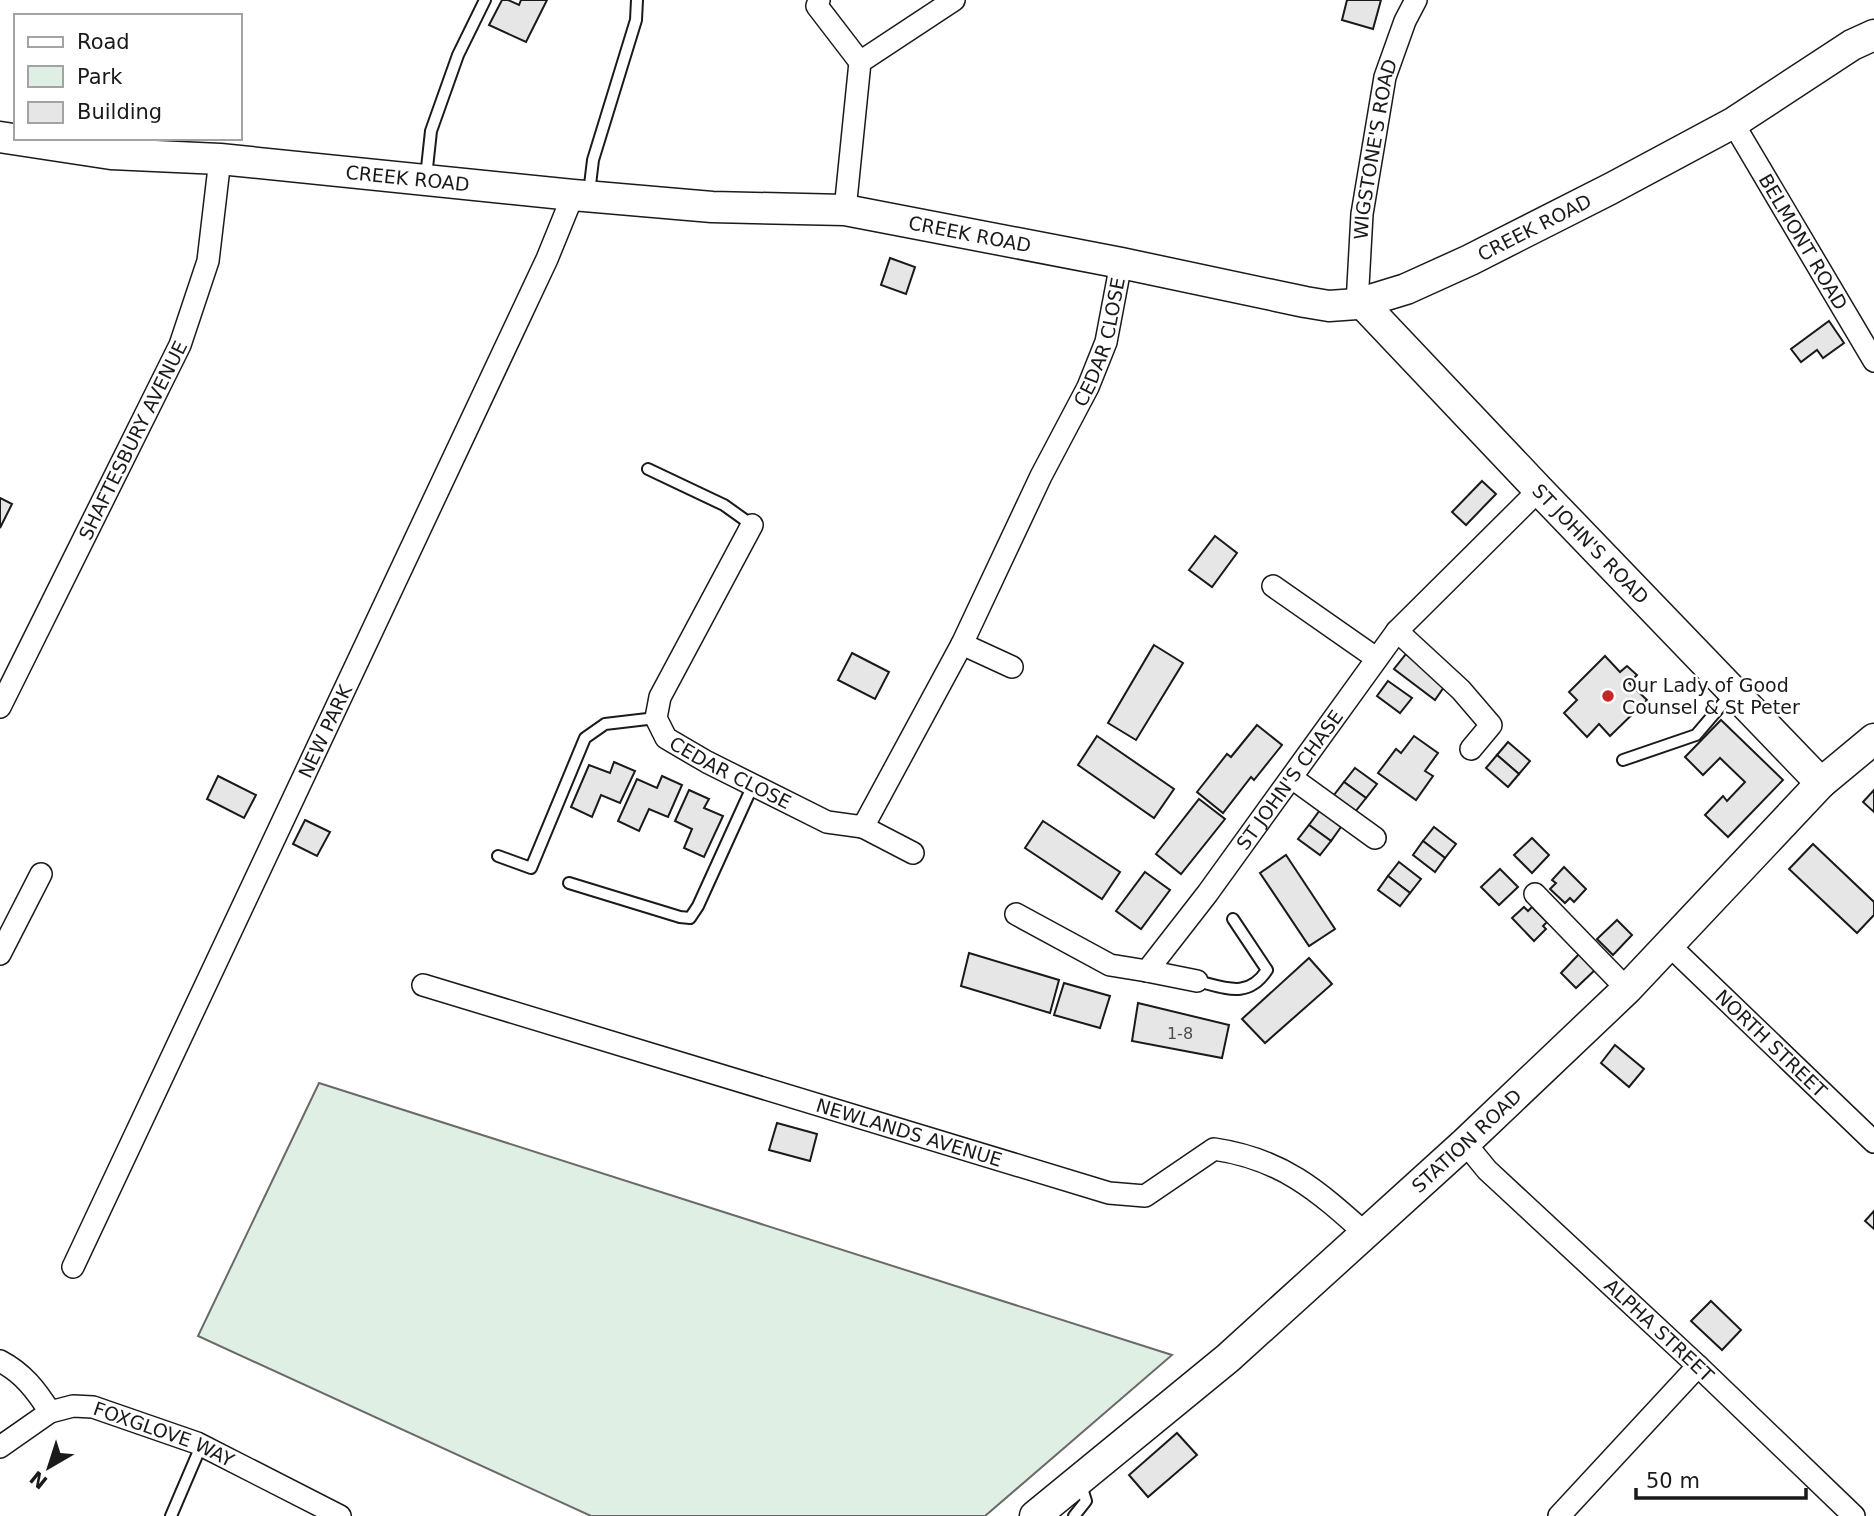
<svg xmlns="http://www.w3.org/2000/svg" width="1874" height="1516" font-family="'DejaVu Sans',sans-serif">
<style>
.green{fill:#e0efe3;stroke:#6a6a6a;stroke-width:2}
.building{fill:#e6e6e6;stroke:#1a1a1a;stroke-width:2}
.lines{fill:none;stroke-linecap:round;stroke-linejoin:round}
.lane-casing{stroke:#1a1a1a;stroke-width:14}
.street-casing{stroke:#1a1a1a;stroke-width:24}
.secondary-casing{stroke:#1a1a1a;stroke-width:33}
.lane{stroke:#fff;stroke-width:10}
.street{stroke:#fff;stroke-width:21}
.secondary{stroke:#fff;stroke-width:30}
.poi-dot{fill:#c62828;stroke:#fff;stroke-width:2.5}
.labels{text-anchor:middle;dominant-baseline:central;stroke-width:5;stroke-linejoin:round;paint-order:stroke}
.number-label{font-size:16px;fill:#4d4d4d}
.street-label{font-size:19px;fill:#1a1a1a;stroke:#fff}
.poi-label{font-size:19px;fill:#1a1a1a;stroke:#fff;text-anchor:start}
</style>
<rect width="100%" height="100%" fill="#fff"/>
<!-- green -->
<polygon class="green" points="319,1083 1172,1355 985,1516 591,1516 198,1336"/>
<!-- building -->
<g class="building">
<polygon points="502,0 508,0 519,5 521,0 547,0 526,42 489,25"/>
<polygon points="1347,0 1381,0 1373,29 1342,20"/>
<polygon points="890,258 915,267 906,294 881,285"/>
<polygon points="1829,321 1844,343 1823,358 1817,350 1801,362 1791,349"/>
<polygon points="1482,481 1496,494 1466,525 1452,512"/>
<polygon points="0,498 12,504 0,528"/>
<polygon points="1215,536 1237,553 1212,587 1189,570"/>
<polygon points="1154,645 1183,663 1136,740 1108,723"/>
<polygon points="852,653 889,672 875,699 838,680"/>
<polygon points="1406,654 1446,684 1435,700 1394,669"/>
<polygon points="1605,656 1620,672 1627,666 1637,675 1629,683 1647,700 1610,736 1599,724 1587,737 1564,713 1577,700 1569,692"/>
<polygon points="1388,681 1412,698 1400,713 1377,696"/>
<polygon points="1721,720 1783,780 1728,837 1705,815 1723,796 1727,801 1745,782 1720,758 1703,775 1685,757"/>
<polygon points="1257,725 1282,745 1254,780 1251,777 1223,813 1197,792 1227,754 1231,757"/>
<polygon points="1097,736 1174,789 1154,818 1078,765"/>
<polygon points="1414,736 1438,753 1425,771 1433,776 1416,800 1378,773 1396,749 1401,753"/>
<polygon points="1508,742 1530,761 1519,774 1497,755"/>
<polygon points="1497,755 1519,774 1508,787 1486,768"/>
<polygon points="614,762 635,771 620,803 601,795 592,817 571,807 589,765 610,773"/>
<polygon points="1355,768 1377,784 1366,798 1344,782"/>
<polygon points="218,776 256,795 244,818 207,799"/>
<polygon points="662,776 682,785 668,817 649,809 639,831 618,821 637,779 657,788"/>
<polygon points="1344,782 1366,798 1355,812 1334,795"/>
<polygon points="689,790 709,799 704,808 723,816 704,857 684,848 692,829 675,821"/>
<polygon points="1874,790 1874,812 1863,802"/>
<polygon points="1199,799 1225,819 1181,874 1156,854"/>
<polygon points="1320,810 1341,827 1331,841 1309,825"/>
<polygon points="305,820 330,832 317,856 293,844"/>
<polygon points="1043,821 1120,872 1102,899 1025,848"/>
<polygon points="1309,825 1331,841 1320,855 1298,839"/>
<polygon points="1434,827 1456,844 1445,858 1423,841"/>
<polygon points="1532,838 1549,855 1532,873 1514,855"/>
<polygon points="1423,841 1445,858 1435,872 1413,855"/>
<polygon points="1813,844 1874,902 1874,915 1857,933 1789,869"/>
<polygon points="1286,855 1335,929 1309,946 1260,873"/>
<polygon points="1399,862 1421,879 1410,893 1388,876"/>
<polygon points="1564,867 1586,889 1574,902 1570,898 1565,903 1550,889 1556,883 1552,880"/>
<polygon points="1500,869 1518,887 1499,905 1481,887"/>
<polygon points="1145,872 1170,890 1141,929 1116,911"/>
<polygon points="1388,876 1410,893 1400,906 1378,890"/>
<polygon points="1524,907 1528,911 1532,907 1547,922 1543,926 1546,929 1534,941 1512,918"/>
<polygon points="1617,920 1632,935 1613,955 1597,939"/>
<polygon points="969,953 1059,980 1050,1013 961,986"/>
<polygon points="1580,953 1596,969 1576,988 1561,973"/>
<polygon points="1309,958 1332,984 1265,1043 1242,1019"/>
<polygon points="1064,983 1110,996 1100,1028 1054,1015"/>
<polygon points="1138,1003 1229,1025 1222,1058 1132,1041"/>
<polygon points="1615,1045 1644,1069 1629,1087 1601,1063"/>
<polygon points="777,1123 817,1134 810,1161 769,1150"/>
<polygon points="1874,1211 1874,1229 1865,1221"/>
<polygon points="1711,1301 1741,1330 1722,1350 1691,1321"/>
<polygon points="1177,1433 1197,1455 1148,1497 1129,1475"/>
</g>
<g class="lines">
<defs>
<g id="lane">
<polyline points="426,177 431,131 458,55 485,0"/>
<polyline points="589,193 593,160 636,20 637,0"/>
<polyline points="648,469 724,505 752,525"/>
<polyline points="1623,760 1696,735 1731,694"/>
<polyline points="498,856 531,868 585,738 605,724 656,718"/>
<polyline points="569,883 680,917 690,918 698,906 753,785"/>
<path d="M1197 981C1226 988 1248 999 1267 970L1233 919"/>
<polyline points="171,1516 201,1446"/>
<polyline points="1074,1516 1086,1501 1080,1482"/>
</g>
<g id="street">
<polyline points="819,0 817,6 860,62"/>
<path id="s1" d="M1733 123 1874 361"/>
<polyline points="845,210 860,62 954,0"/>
<path id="s2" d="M1357 304 1362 214 1385 77 1405 21 1416 0"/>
<path id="s3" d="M752 525 660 697 656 718 666 738 707 762 827 822 863 827 962 644 1041 476 1088 387 1106 342 1121 263"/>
<polyline points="1273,586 1376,658"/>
<polyline points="1397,631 1461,690 1491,725 1471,749"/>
<polyline points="962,644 1012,667"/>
<path id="s4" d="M0 707 180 345 208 261 220 159"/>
<polyline points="1292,778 1375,838"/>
<polyline points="863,827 913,853"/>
<polyline points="1535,894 1627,989"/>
<path id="s5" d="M1016 914 1110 965 1147 971 1207 894 1397 631 1539 490"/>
<path id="s6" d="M1669 945 1874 1142"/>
<polyline points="0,954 41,874"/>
<polyline points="1147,971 1197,981"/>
<path id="s7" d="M423 985 1109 1193 1145 1196 1214 1149C1282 1159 1317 1190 1366 1234"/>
<path id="s8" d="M1465 1143 1487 1170 1698 1366 1854 1516"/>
<path id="s9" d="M73 1267 547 259 573 195"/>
<path id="s10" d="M0 1361C23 1373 36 1390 50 1412L73 1406 93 1407 197 1443 340 1516"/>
<polyline points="0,1447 50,1412"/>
<polyline points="1559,1516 1698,1366"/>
</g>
<g id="secondary">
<path id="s11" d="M0 137 111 154 220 159 573 195 712 207 845 210 1121 263 1305 302 1329 306 1357 304 1406 289 1470 260 1610 189 1733 123 1852 45 1874 35"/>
<path id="s12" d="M1362 303 1539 490 1821 783"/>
<path id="s13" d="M1035 1516 1228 1358 1465 1143 1627 989 1821 783 1874 739"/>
</g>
</defs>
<!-- lane casing -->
<use href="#lane" class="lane-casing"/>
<!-- street casing -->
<use href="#street" class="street-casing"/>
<!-- secondary casing -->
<use href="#secondary" class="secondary-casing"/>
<!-- lane -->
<use href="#lane" class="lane"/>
<!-- street -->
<use href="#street" class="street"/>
<!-- secondary -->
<use href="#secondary" class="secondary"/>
</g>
<!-- markers -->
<circle class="poi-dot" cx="1608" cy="696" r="7"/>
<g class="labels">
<!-- number labels -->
<g class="number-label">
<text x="1180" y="1033">1-8</text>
</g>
<!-- street labels -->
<g class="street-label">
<text stroke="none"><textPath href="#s2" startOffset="156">WIGSTONE'S ROAD</textPath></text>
<text stroke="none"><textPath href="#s11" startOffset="410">CREEK ROAD</textPath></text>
<text stroke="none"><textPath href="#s11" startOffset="1564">CREEK ROAD</textPath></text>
<text stroke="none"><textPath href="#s11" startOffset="976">CREEK ROAD</textPath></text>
<text stroke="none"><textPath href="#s1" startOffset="138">BELMONT ROAD</textPath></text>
<text stroke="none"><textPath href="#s3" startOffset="998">CEDAR CLOSE</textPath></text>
<text stroke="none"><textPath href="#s4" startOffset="298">SHAFTESBURY AVENUE</textPath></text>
<text stroke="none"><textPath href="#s12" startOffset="332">ST JOHN'S ROAD</textPath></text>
<text stroke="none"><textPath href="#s9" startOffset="592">NEW PARK</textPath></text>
<text stroke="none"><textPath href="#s3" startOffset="312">CEDAR CLOSE</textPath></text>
<text stroke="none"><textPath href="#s5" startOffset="383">ST JOHN'S CHASE</textPath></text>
<text stroke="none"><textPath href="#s6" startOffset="142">NORTH STREET</textPath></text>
<text stroke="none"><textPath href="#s7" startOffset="508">NEWLANDS AVENUE</textPath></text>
<text stroke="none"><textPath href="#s13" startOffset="572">STATION ROAD</textPath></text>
<text stroke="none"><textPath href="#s8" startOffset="270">ALPHA STREET</textPath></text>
<text stroke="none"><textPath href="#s10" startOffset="192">FOXGLOVE WAY</textPath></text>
</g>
<!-- poi labels -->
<g class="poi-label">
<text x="1622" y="685">Our Lady of Good<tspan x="1622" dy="22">Counsel &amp; St Peter</tspan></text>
</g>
</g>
<!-- legend -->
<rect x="14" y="14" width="228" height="126" fill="#ffffff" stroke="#a3a3a3" stroke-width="2"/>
<rect x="28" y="37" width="35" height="10" fill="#ffffff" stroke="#a3a3a3" stroke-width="2"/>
<text x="77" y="49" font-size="21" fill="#1a1a1a">Road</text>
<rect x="28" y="66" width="35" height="21" fill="#e0efe3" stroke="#a3a3a3" stroke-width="2"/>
<text x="77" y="84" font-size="21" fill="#1a1a1a">Park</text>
<rect x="28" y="102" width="35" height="21" fill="#e6e6e6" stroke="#a3a3a3" stroke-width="2"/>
<text x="77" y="119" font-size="21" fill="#1a1a1a">Building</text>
<!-- north arrow -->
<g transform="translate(49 1467) rotate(219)" stroke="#ffffff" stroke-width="5" paint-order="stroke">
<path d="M0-5L12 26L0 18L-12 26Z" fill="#1a1a1a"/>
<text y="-10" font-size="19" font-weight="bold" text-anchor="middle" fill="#1a1a1a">N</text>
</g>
<!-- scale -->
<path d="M1636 1488v10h170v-10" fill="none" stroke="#1a1a1a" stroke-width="3.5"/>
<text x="1646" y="1488" font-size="21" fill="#1a1a1a" stroke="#ffffff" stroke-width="5" paint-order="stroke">50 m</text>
</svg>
